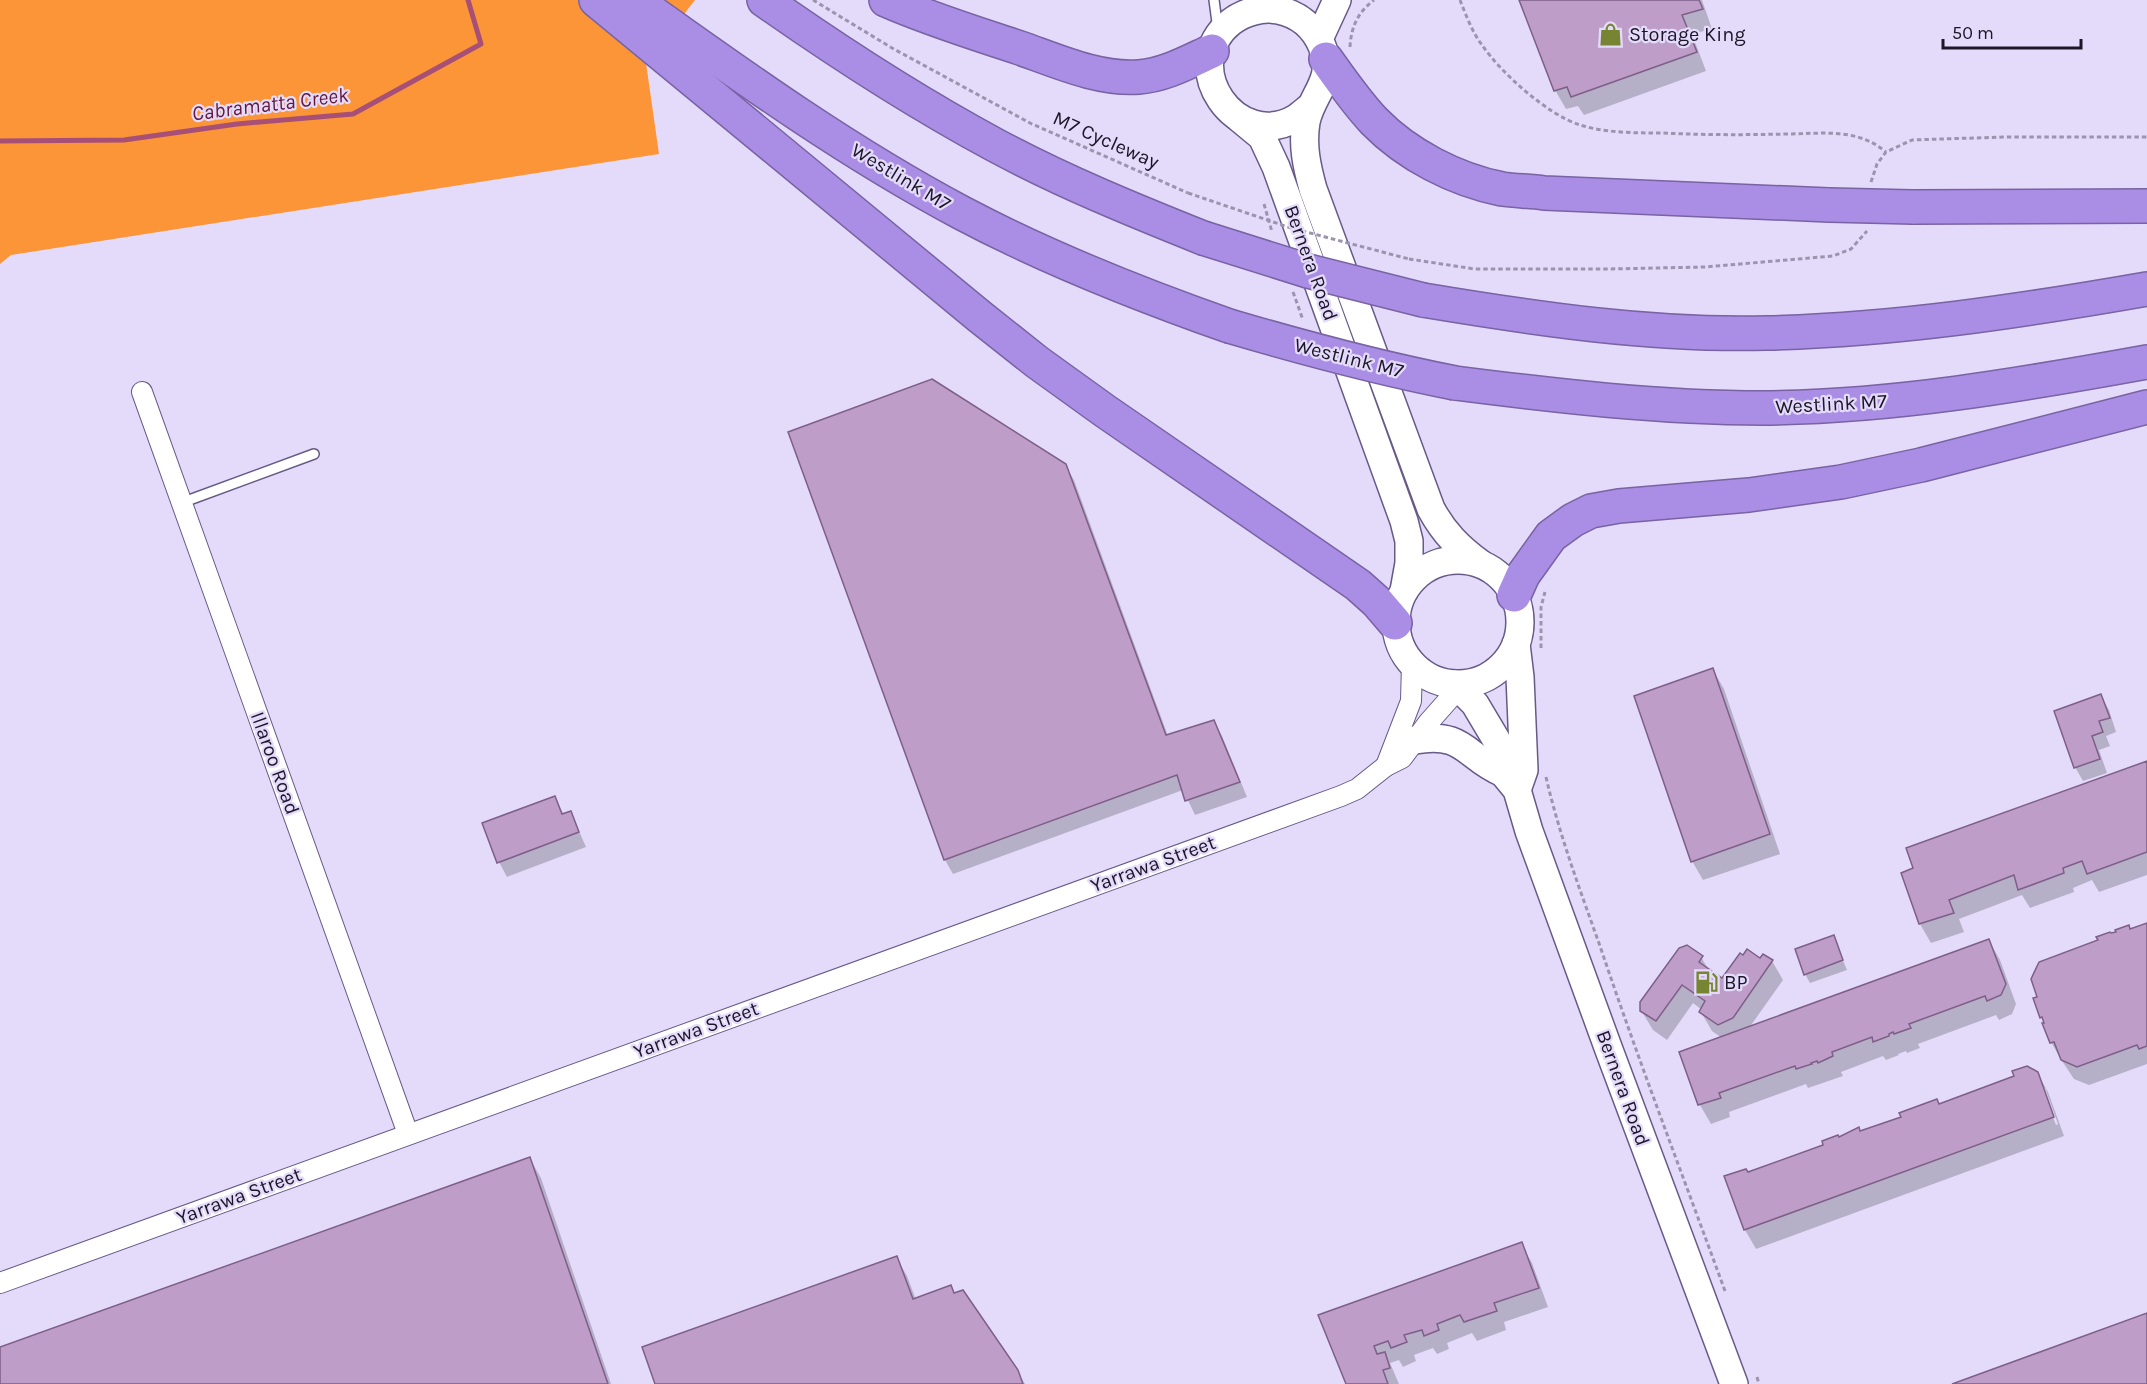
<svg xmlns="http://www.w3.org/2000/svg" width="2147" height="1384" font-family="Karla,sans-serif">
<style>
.forest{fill:#fb9538}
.shadow{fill:#0003;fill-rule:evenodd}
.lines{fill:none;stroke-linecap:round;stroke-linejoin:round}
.stream{stroke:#a74f76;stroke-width:5}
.building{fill:#be9dc9;stroke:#7e5f88;stroke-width:1.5}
.service-casing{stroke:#685a87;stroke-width:12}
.minor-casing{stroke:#685a87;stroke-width:22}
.secondary-casing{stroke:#685a87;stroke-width:30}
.motorway-casing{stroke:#7863a3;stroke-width:36}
.path{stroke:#9c94af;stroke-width:3;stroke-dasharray:4.5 3;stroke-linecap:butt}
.service{stroke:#fff;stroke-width:9}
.minor{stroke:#fff;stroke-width:20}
.secondary{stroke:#fff;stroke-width:27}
.motorway{stroke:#aa8de5;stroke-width:33}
.motorway-bridge-casing{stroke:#7863a3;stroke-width:36;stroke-linecap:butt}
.path-bridge{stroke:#9c94af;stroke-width:3;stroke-dasharray:4.5 3;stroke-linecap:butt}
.motorway-bridge{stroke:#aa8de5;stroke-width:33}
.labels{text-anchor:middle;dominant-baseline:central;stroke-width:4.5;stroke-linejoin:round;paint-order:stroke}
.poi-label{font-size:20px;fill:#1c1628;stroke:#e4dbfb;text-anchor:start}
.street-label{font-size:20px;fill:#1c1628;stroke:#e4dbfb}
.water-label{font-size:21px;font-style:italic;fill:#65183a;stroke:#e4dbfb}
</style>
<rect width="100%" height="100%" fill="#e4dbfb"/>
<!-- forest -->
<polygon class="forest" points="0,0 695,0 646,63 659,154 11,255 0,264"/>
<!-- shadow -->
<g class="shadow">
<polygon points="1520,0 1702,0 1712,29 1692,34 1706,71 1584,115 1578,106 1566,109 1555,90"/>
<polygon points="790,432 1065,465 1074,480 1168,736 1213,722 1222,736 1247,797 1195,815 1183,790 953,874 945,860"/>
<polygon points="1713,670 1724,689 1780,854 1703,880 1692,861"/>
<polygon points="2101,696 2109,710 2116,732 2106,736 2110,746 2099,750 2107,773 2083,781 2075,767"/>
<polygon points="2147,763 2147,875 2099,892 2092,880 2073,888 2074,892 2030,908 2022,895 1959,919 1964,932 1931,943 1920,924 1903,874"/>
<polygon points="554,797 564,815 571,813 586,847 507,877 499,862 484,824"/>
<polygon points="2147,924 2147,1064 2089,1085 2074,1079 2062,1061 2051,1042 2035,999 2130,930"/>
<polygon points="1833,937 1847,970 1810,983 1805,974"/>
<polygon points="1989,941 2000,960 2016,1004 2012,1014 1999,1020 1996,1015 1918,1044 1920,1048 1907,1053 1906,1051 1898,1054 1899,1055 1886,1060 1883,1056 1841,1072 1843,1076 1808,1088 1806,1084 1729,1112 1730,1117 1711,1124 1700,1105 1681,1053 1722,1038 1712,1031 1701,1012 1702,1010 1693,1003 1667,1040 1653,1030 1641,1010 1701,957 1710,972 1722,981 1760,960 1772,961 1783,980 1749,1028"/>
<path d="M2037 1073 2048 1092 2064 1136 1756 1249 1745 1230 1747 1173 1825 1145 1839 1139ZM2042 1088H2045L2058 1124 2056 1125Z"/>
<polygon points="530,1159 541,1178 611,1384 0,1384 0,1348"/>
<polygon points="1521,1244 1532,1263 1548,1307 1504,1322 1506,1330 1477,1341 1472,1333 1447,1343 1449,1349 1437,1354 1433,1348 1414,1355 1416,1361 1403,1367 1399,1360 1390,1363 1399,1384 1348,1384 1320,1316"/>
<polygon points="896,1257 907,1276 916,1300 954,1294 1017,1371 1025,1384 656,1384"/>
</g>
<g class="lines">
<!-- stream -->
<polyline class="stream" points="0,141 124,140 237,124 353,114 481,44 468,0"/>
</g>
<!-- building -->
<g class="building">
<polygon points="1519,0 1699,0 1703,9 1682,15 1697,52 1571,97 1567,87 1554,91"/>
<polygon points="932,379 1066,464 1166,735 1214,720 1240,782 1185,801 1177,775 944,860 788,432"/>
<polygon points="1713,668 1770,834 1691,862 1634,696"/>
<polygon points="2101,694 2110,718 2099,721 2103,732 2092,736 2100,759 2074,768 2054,711"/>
<polygon points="2147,761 2147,852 2087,874 2082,861 2063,868 2064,873 2018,890 2014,875 1949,900 1954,913 1919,924 1901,873 1913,868 1906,848"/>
<polygon points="555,796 562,814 571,811 579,832 497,863 482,823"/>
<polygon points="2147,923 2147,1046 2139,1049 2137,1045 2077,1067 2061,1060 2054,1042 2050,1043 2042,1023 2044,1023 2042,1017 2040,1018 2033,998 2037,997 2031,979 2039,962 2098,940 2096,937 2110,932 2111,933 2116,932 2115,930 2129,925 2130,929"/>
<polygon points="1834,935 1843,960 1804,975 1795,949"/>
<polygon points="1989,939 2006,984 2001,995 1987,1001 1985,996 1909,1024 1911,1028 1894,1034 1893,1032 1889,1034 1889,1036 1873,1042 1872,1037 1832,1052 1833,1056 1818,1063 1817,1061 1811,1063 1812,1064 1796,1069 1795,1066 1719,1093 1721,1098 1698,1105 1679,1052"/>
<polygon points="1687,945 1703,956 1699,962 1722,978 1740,953 1743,955 1747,949 1760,958 1763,954 1773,960 1733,1018 1718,1025 1699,1012 1705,1001 1682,985 1656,1021 1640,1011 1640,1002 1679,948"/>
<polygon points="2027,1066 2038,1072 2054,1117 1744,1230 1724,1176 1746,1169 1748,1172 1823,1145 1822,1141 1838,1135 1839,1137 1859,1127 1860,1131 1901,1117 1899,1113 1937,1099 1939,1104 2014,1076 2012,1071"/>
<polygon points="530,1157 608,1384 0,1384 0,1347"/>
<polygon points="1522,1242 1539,1288 1494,1303 1497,1311 1464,1322 1460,1315 1437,1324 1439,1330 1424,1336 1422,1330 1404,1335 1407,1342 1391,1348 1388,1341 1374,1346 1377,1354 1385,1352 1390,1368 1383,1370 1388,1384 1346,1384 1318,1315"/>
<polygon points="897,1256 913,1299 951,1285 954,1293 963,1290 1018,1370 1023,1384 655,1384 642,1347"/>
<polygon points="2147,1313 2147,1384 1952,1384"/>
</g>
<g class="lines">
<defs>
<g id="service">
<polyline points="1214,0 1218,30"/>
<polyline points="181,503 314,454"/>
</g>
<g id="minor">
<polyline points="142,392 408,1134"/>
<polyline points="1386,766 1411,701 1412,664"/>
<polyline points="0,1283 1341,796 1357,789 1386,766 1402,758 1428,723 1451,697 1453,683"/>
</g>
<g id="secondary">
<polyline points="1319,39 1337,0"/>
<path d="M1310 107C1306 110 1301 115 1296 118 1237 153 1176 66 1231 22 1244 12 1262 7 1278 10 1298 14 1314 27 1322 46 1336 80 1312 93 1306 122 1302 146 1307 167 1313 189L1431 509C1444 533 1459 548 1481 564"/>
<polyline points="1239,118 1262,137 1276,167 1404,521 1409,541 1409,563 1404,591"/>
<circle cx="1458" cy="622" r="62"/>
<polyline points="1516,644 1520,677 1524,770 1517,790"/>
<polyline points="1455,684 1475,704 1497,741 1503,773 1517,790 1529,831 1609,1050 1734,1384"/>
<path d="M1415 740C1465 731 1465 757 1503 773"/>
</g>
<g id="motorway">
<polyline points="596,0 979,316 1037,362 1105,411 1358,585 1377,602 1395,623"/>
<path d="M635 0C740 75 847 152 962 213 1047 258 1138 294 1229 326"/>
<path d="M764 0C838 52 915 102 995 145 1062 181 1133 210 1203 238"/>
<path d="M886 0C929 19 975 33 1020 48 1057 61 1099 80 1139 77 1165 75 1188 62 1212 51"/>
<path d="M1326 59C1341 80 1356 102 1374 121 1407 155 1456 180 1502 189 1516 191 1530 191 1544 193L1829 205"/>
<polyline points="1913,207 2147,206"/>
<path d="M1423 300C1537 319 1652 336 1767 333 1895 330 2021 311 2147 289"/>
<path d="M1455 383C1557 396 1660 408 1763 408 1892 407 2020 385 2147 362"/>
<polyline points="1514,595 1523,575 1551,536 1573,520 1591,511 1619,506 1749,495 1841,482 1921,465 2147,407"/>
</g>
</defs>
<!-- service casing -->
<use href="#service" class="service-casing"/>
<!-- minor casing -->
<use href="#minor" class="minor-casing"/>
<!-- secondary casing -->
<use href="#secondary" class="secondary-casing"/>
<!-- motorway casing -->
<use href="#motorway" class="motorway-casing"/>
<!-- path -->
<g class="path">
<polyline points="813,0 892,48 1030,123 1188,193"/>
<path d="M1460 0C1466 15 1472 32 1482 45 1501 73 1548 115 1580 125 1606 133 1635 133 1662 133 1703 135 1744 135 1786 134 1822 134 1856 127 1886 152"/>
<path d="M1350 47C1351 27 1358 12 1374 0"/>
<polyline points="1871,182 1877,164 1886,152 1912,140 2004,137 2147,137"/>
<polyline points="1264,204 1272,232"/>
<polyline points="1409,259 1475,269 1608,269 1705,267 1833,256 1851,249 1867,231"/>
<polyline points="1293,292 1303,320"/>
<polyline points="1541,648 1541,607 1545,592"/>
<path d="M1546 777C1559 834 1580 890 1600 946 1639 1062 1683 1176 1725 1291"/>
<polyline points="1757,1377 1759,1384"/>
</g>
<!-- service -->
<use href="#service" class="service"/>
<!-- minor -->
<use href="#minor" class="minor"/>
<!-- secondary -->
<use href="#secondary" class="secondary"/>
<!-- motorway -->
<use href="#motorway" class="motorway"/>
<defs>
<g id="motorway-bridge">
<polyline points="1829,205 1913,207"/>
<polyline points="1203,238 1308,271 1423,300"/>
<path d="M1229 326C1304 348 1378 368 1455 383"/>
</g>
</defs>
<!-- motorway-bridge casing -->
<use href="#motorway-bridge" class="motorway-bridge-casing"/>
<!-- path-bridge -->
<polyline class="path-bridge" points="1188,193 1291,228 1409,259"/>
<!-- motorway-bridge -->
<use href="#motorway-bridge" class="motorway-bridge"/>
</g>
<!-- icons -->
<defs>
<symbol id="shop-bare" viewBox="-9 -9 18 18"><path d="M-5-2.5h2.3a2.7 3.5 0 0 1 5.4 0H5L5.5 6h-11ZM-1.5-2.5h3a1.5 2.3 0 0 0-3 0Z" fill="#778533" stroke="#e4dbfb" stroke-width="2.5" paint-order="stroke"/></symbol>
<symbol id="fuel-bare" viewBox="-9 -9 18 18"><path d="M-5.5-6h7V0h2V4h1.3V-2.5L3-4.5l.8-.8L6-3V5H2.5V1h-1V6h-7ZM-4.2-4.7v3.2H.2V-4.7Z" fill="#778533" stroke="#e4dbfb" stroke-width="2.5" paint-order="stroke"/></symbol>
</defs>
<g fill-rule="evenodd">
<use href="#shop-bare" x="1594" y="18" width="33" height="33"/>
<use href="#fuel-bare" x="1690" y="966" width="33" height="33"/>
</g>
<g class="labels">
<!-- poi labels -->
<g class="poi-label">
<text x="1629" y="34">Storage King</text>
<text x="1724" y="982">BP</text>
</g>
<!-- street labels -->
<g class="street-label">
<text transform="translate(1106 140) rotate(24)">M7 Cycleway</text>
<text transform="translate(901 177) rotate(31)">Westlink M7</text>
<text transform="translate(1311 263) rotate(70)">Bernera Road</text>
<text transform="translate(1349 358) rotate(14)">Westlink M7</text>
<text transform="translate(1831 404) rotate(-3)">Westlink M7</text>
<text transform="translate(275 763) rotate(70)">Illaroo Road</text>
<text transform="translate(1153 864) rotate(-20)">Yarrawa Street</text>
<text transform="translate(696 1030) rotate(-20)">Yarrawa Street</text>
<text transform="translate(1623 1088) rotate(70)">Bernera Road</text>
<text transform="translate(239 1196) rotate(-20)">Yarrawa Street</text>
</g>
<!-- water labels -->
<g class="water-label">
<text transform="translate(270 104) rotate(-7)">Cabramatta Creek</text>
</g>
</g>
<!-- scale -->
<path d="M1943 39v9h138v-9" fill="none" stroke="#1c1628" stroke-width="3"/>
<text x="1952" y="39" font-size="18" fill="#1c1628" stroke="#e4dbfb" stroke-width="4.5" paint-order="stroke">50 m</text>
</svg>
